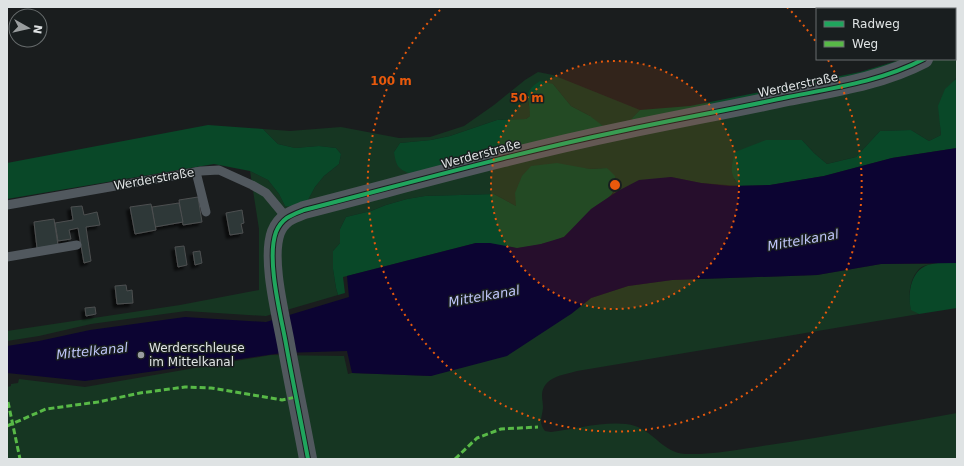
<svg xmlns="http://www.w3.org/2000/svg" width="964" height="466" font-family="'DejaVu Sans',sans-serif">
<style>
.green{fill:#163622;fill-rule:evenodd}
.forest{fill:#094828}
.water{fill:#0c0432}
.building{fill:#2d3838;stroke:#4d4f50;filter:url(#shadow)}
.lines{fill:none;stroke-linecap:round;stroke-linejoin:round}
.lane{stroke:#51585e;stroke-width:9}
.street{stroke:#51585e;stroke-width:18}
.quiet{stroke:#58b947;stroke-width:3;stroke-dasharray:6 3;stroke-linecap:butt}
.cycleway-casing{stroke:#191e1f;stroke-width:6}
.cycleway{stroke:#20a55d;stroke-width:4}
.ring{fill:none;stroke:#e8590c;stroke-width:2;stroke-dasharray:2 4}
.poi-dot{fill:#9a9e9f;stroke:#191e1f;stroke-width:1.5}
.labels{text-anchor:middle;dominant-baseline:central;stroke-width:3;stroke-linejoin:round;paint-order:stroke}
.street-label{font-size:12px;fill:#dfe3e4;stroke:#191e1f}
.poi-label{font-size:12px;fill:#dfe3e4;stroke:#191e1f;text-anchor:start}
.water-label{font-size:13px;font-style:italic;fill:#bfc5f9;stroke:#191e1f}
.centre{fill:#e8590c;stroke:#191e1f;stroke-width:2}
.ring-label{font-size:12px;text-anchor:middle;font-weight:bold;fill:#e8590c;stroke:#191e1f;stroke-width:3;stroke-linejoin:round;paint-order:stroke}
</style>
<defs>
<filter id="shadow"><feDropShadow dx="-3.5" dy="3.5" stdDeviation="1" flood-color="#0009"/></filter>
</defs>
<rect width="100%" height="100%" fill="#1a1d1e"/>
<!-- green -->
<g class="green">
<path d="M957 25V78L955 79 940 124 941 135 929 141 911 130 880 131 856 157 827 164 814 153 802 140 734 179 739 186 701 183 671 177 618 191 613 194 616 186 607 168 590 169 576 168 516 206 494 194 425 196 407 199 386 205 371 211 346 217 340 229V243L333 251V269L336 288 338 295 266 316 186 311 91 324 39 336 7 341V331L180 305 259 290V229L250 171 268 180 279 194 285 206 308 200 315 187 324 176 339 164 341 154 336 148 319 146 295 148 278 144 263 129 290 131 341 127 399 138 430 137 464 126 494 105 525 80 538 72 553 75 640 110 632 118 821 87 898 62H893L897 59H955V26ZM553 84 571 106 590 116 394 152 400 143 431 140 450 136 497 120 526 119 530 116V109L527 98Z"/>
<path d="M881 264H931C927 265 922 266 919 269 909 280 908 296 911 309L919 314 577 371C563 375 543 377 542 395 542 399 543 404 543 408 542 418 538 422 545 431L551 432C575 429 613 419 635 426 654 432 664 453 685 454 713 455 741 449 769 445 832 436 894 424 957 413V458L950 459H7V387L11 386V384L18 383 19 379 85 387 271 355 344 356 348 374 352 373 431 376 571 314 591 298 628 286 672 280 817 275Z"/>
</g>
<!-- forest -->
<g class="forest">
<polygon points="893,62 898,62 897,67 635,124 632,118 640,110 690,106 860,72"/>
<path d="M957 78V148L892 158 824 176 770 185 739 186C729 172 731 168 735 152L766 140H802L814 153 827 164 856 157 880 131 911 130 929 141 941 135 938 106 945 89Z"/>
<path d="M540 81 553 84 571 106 590 116 603 126 601 130 411 174C398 169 396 166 394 152L400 143 431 140 450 136 497 120 526 119 530 116C530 98 521 93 540 81Z"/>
<polygon points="208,125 263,129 278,144 295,148 319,146 336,148 341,154 339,164 324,176 315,187 308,200 295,207 285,206 279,194 268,180 250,171 214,164 7,199 7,163"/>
<path d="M557 163 590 169 607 168 615 176C617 199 606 197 591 210 582 218 574 228 565 236 559 241 523 249 515 248 502 246 490 243 476 243L343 277 345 293 338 295 336 288 333 269V251L340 243V229L346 217 371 211 386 205 407 199 425 196 494 194 516 206 515 193 522 176 531 166Z"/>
<path d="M957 263V308L919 314 911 310C907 293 911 267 932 264 940 262 949 263 957 263Z"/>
</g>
<!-- water -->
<polygon class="water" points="957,148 957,263 881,264 817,275 672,280 628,286 591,298 571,314 507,356 431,376 352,373 347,351 282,353 85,381 7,373 7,346 39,341 90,330 185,317 266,322 349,297 347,276 476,243 490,243 517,248 541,244 564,237 591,209 618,191 639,180 671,177 701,183 729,186 770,185 824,176 892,158"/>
<!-- building -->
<g class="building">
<polygon points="198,197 202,222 183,225 179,200"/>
<polygon points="179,203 183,222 155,227 152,207"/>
<polygon points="151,204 156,230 135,234 130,207"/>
<polygon points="82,206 84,215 97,212 100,225 86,227 91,261 84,263 78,228 69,230 71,239 58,241 55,223 73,220 71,207"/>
<polygon points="242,210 244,223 241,224 243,233 230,235 226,213"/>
<polygon points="54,219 58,245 37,248 34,222"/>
<polygon points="184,246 187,265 178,267 175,247"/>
<polygon points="200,251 202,263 195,265 193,252"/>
<polygon points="126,285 127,291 132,290 133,303 117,304 115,286"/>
<polygon points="95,307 96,314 86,316 85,308"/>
</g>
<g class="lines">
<!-- lane -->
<g class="lane">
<polyline points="196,172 206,212"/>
<polyline points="7,205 201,171 219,170 252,185 266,193 286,217"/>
<polyline points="7,257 77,245"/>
</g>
<!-- street -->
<g class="street">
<polyline points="955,41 957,40"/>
<path d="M308 459C301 421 293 383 286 344 281 316 266 259 276 232 282 218 291 215 304 210 409 183 515 153 621 131 677 119 733 109 788 97 834 88 882 81 924 59"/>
</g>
<!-- quiet -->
<g class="quiet">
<polyline points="8,402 20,459"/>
<polyline points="7,426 46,409 98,402 140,393 185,387 211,388 282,400 296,397"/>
<polyline points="455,459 477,438 501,429 538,427"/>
</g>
<defs>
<path id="cycleway" d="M308 459C301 421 293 383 286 344 281 316 266 259 276 232 282 218 291 215 304 210 409 183 515 153 621 131 677 119 733 109 788 97 834 88 882 81 924 59"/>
</defs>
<!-- cycleway casing -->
<use href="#cycleway" class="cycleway-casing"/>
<!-- cycleway -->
<use href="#cycleway" class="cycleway"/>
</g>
<!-- distance rings -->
<circle cx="615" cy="185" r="124" fill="#e8590c" fill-opacity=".12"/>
<g class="ring">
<circle cx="615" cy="185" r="124"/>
<path d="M787 7A247 247 0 0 1 816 42M828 60A247 247 0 1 1 443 7"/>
</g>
<!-- markers -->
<circle class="poi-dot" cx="141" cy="355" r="4"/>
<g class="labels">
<!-- street labels -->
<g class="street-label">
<text transform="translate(798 85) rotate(-12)">Werderstraße</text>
<text transform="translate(481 154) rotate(-15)">Werderstraße</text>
<text transform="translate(154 179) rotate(-10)">Werderstraße</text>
</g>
<!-- poi labels -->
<g class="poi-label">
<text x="149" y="348">Werderschleuse<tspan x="149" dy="14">im Mittelkanal</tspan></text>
</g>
<!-- water labels -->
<g class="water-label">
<text transform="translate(803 240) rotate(-10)">Mittelkanal</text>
<text transform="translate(484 296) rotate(-10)">Mittelkanal</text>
<text transform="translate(92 351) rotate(-6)">Mittelkanal</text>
</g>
</g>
<circle cx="615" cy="185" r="6" class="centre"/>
<g class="ring-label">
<text x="391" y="85">100 m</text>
<text x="527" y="102">50 m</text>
</g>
<!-- border -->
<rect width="964" height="466" fill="none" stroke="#dfe3e4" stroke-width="16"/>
<!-- legend -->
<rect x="816" y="8" width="140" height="52" fill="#191e1f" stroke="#686d6e"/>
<rect x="824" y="21" width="20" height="6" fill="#20a55d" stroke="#686d6e"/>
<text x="852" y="28" font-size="12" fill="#dfe3e4">Radweg</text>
<rect x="824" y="41" width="20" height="6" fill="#58b947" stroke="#686d6e"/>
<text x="852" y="48" font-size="12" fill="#dfe3e4">Weg</text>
<!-- north arrow -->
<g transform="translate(28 28) rotate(98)"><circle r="19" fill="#191e1f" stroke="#686d6e"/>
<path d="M0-3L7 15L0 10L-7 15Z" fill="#9a9e9f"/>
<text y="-6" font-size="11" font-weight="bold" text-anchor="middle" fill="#dfe3e4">N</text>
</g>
</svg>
